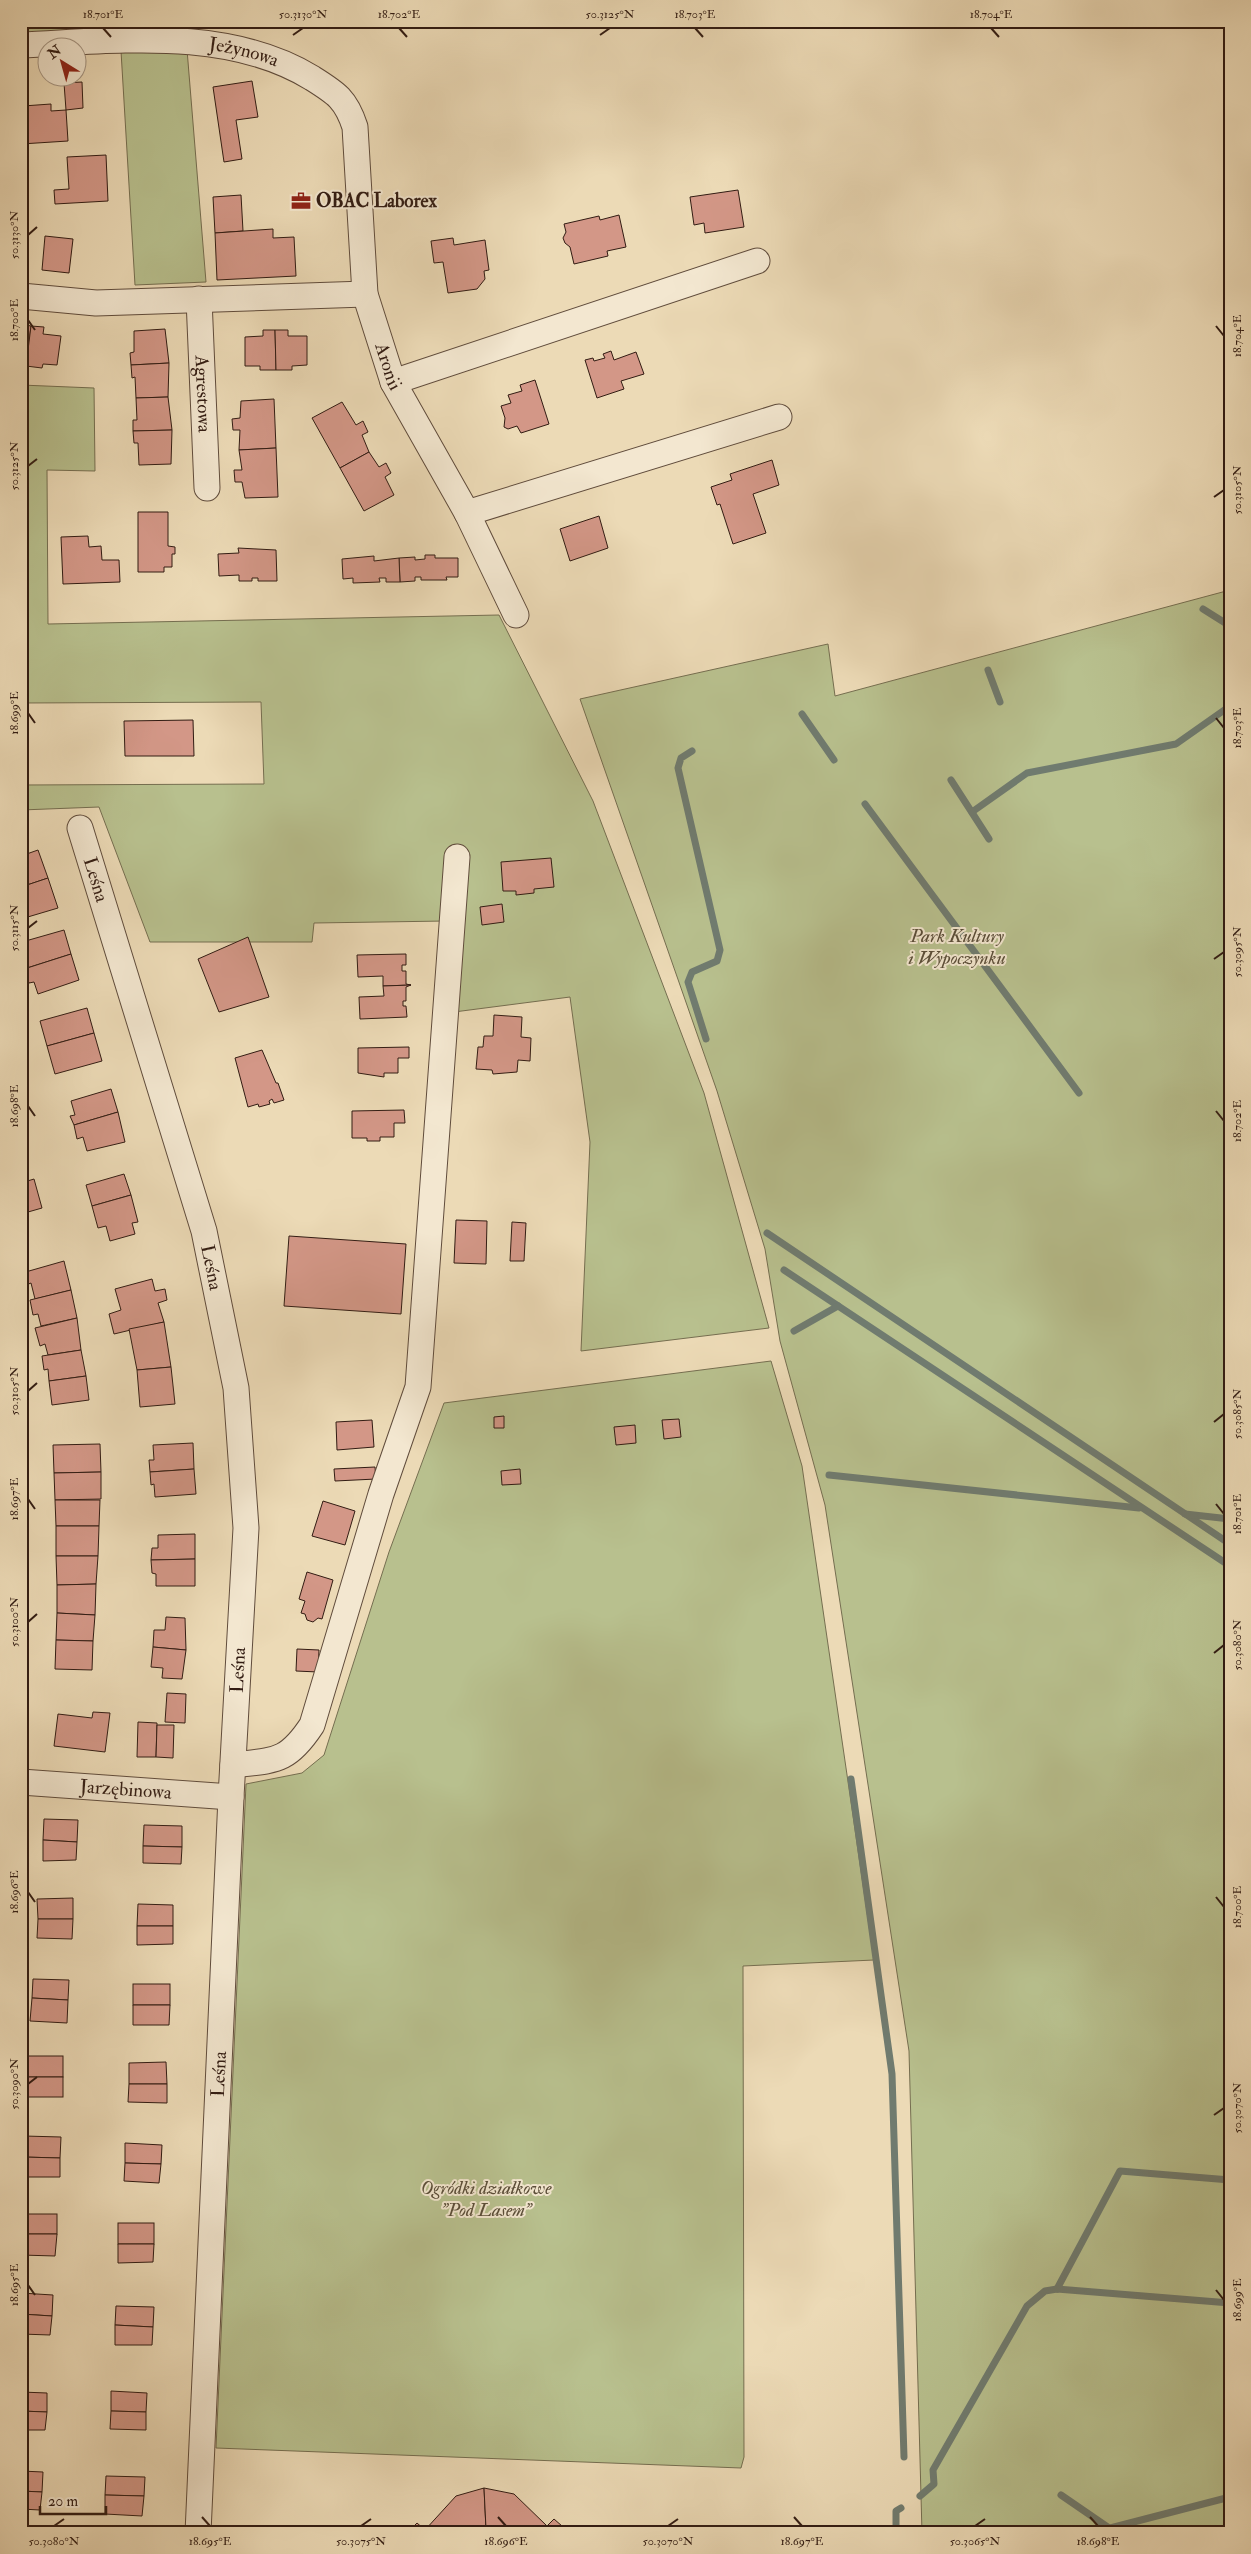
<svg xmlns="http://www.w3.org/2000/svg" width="1251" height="2554" font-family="'IM FELL Double Pica',serif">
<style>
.green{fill:#b8c08e;stroke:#756e50}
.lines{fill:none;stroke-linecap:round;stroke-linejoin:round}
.stream{stroke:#707b6f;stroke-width:7}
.building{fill:#d39787;stroke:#321c13}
.street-casing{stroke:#604c3c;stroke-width:27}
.street{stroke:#f3e7d0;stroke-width:25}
.ticks{fill:none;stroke:#321c13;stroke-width:2}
.labels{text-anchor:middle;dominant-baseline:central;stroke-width:4;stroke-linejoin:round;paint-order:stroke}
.street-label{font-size:19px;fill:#321c13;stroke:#f3e7d0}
.poi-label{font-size:19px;font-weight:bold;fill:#321c13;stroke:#f3e7d0;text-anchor:start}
.park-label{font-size:19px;font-style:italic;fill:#5a4d38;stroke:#f3e7d0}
.neatline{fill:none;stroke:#321c13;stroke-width:2}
.ticks-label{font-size:12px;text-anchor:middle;fill:#321c13}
</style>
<rect width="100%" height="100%" fill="#ecdab6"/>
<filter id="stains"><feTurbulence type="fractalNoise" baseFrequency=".004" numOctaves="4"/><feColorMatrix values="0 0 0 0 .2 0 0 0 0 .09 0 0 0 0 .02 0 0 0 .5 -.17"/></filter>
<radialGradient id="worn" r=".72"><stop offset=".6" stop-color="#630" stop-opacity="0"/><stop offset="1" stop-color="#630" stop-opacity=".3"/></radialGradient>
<!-- green -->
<g class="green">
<polygon points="43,21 124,21 185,25 206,282 135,285 121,51 21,54 21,23"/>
<polygon points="21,385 94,388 95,471 47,470 48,624 499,615 593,801 704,1093 769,1328 581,1351 590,1142 570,997 454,1012 446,921 314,923 312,942 150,942 99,807 21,810 21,785 264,784 261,702 21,703"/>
<polygon points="1230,590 1230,2533 922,2533 909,2051 825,1505 780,1341 765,1249 717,1091 580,699 828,644 835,696"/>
<polygon points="771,1361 802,1466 874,1960 743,1966 744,2457 741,2468 216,2448 246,1784 302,1773 324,1755 389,1552 444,1403"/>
<polygon points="824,2528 890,2532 890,2533 823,2533"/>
</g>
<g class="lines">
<!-- stream -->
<g class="stream">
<polyline points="1203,609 1230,626"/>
<polyline points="988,670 1000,702"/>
<polyline points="802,714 834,760"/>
<polyline points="692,751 681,758 678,768 720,950 717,961 692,972 688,982 706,1039"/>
<polyline points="951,780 989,839"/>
<polyline points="865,804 1079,1093"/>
<polyline points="972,812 1027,773 1176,744 1230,706"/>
<polyline points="767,1233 1230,1544"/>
<polyline points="784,1270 1230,1566"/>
<polyline points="794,1331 838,1306"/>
<polyline points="829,1475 1139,1508"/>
<polyline points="1185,1514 1230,1519"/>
<polyline points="851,1779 892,2074 904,2457"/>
<polyline points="1057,2289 1120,2171 1230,2180"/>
<polyline points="1061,2495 1109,2528"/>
<polyline points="920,2496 934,2484 933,2470 1027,2306 1045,2291 1057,2289 1230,2303"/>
<polyline points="896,2533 896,2511 901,2508"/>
<polyline points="1091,2533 1230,2497"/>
</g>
</g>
<!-- building -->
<g class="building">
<polygon points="252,81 258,117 236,120 242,159 224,162 213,87"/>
<polygon points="82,82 83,108 66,110 64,83"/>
<polygon points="51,104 51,111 66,110 68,141 21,144 23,106"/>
<polygon points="106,155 108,201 55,204 54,190 69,189 67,157"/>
<polygon points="738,190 744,227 705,233 704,223 694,225 690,197"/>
<polygon points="241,195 243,231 215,233 213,197"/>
<polygon points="619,215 626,247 607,251 608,256 574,264 570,247 565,243 563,238 566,232 564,224 599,216 600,220"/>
<polygon points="273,229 273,238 294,237 296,276 217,280 215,233"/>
<polygon points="45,236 73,239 69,273 42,270"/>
<polygon points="453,238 454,245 485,240 489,270 484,271 485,279 477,289 448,293 443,262 434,263 431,241"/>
<polygon points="21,324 31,326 26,366 21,365"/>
<polygon points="31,326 44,327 43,334 61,336 57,365 43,364 42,368 26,366"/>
<polygon points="165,329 169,363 131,365 130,353 134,352 134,331"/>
<polygon points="263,330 275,330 276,370 260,370 260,366 245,366 245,337 263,336"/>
<polygon points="275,330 288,330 288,336 307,336 307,365 292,366 292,370 276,370"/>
<polygon points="611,351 614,360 636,352 644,374 621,381 624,389 597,398 585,360 593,358 594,361 605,358 603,354"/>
<polygon points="169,363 168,397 136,398 135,377 132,378 131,365"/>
<polygon points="535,380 549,424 521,433 517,426 508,429 504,427 505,418 501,406 511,403 508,395 522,391 520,385"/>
<polygon points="168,397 172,430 133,431 133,420 137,420 136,398"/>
<polygon points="274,399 276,448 239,450 240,430 233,430 232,419 240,418 241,401"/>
<polygon points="342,402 356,425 363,421 368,432 362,435 369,452 340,468 312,418"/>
<polygon points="172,430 171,464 139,465 138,443 134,443 133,431"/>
<polygon points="276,448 278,497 245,498 242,482 235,482 234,470 242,470 239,450"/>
<polygon points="369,452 379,467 386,463 391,473 385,477 394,495 364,511 340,468"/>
<polygon points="772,460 779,485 753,494 766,533 733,544 720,504 717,505 711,487 732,480 730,474"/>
<polygon points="138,512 168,512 168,546 175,547 175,554 172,554 172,567 164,567 164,572 138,572"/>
<polygon points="599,516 608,548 570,561 560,529"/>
<polygon points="88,536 89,547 101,546 102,560 119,560 120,582 63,584 61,537"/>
<polygon points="238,548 276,550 277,581 258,581 258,578 252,578 252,581 239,581 239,575 219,576 218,554 239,553"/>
<polygon points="425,555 435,555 435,558 458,558 458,577 446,577 447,580 421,580 421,577 415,577 415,581 400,582 399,558 415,557 415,560 425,559"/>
<polygon points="374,556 374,561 399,558 400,582 386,582 386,578 379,578 380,582 353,583 353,578 343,579 342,559"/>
<polygon points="193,720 194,756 125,756 124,721"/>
<polygon points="38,850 48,878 21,887 21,856"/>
<polygon points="551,858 554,887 534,889 534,893 516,895 516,891 503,891 501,862"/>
<polygon points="48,878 58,908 21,919 21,887"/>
<polygon points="502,904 504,922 482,925 480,907"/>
<polygon points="64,930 71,954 24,969 21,955 26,954 22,942"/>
<polygon points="248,937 269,997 219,1012 198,959"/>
<polygon points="71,954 79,980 38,994 34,982 29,983 24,969"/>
<polygon points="406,954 406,965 402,965 402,971 406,971 406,984 411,985 383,986 383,976 358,977 357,955"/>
<polygon points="411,985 406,987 406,1001 403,1001 403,1006 406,1006 407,1017 360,1019 359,997 384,996 383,986"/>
<polygon points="87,1008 94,1033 47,1046 40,1021"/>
<polygon points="494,1015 522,1017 521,1037 531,1038 530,1061 518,1060 517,1072 493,1074 492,1070 476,1069 478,1047 483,1047 484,1036 493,1036"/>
<polygon points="94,1033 102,1061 55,1074 47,1046"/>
<polygon points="409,1047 409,1058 398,1058 398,1073 384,1073 384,1077 358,1073 358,1048"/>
<polygon points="262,1050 276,1083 278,1083 284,1100 274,1103 272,1099 269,1101 270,1104 259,1107 258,1104 248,1107 235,1058"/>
<polygon points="111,1089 118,1112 74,1125 70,1116 75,1115 71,1101"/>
<polygon points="404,1110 405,1123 394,1123 394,1137 380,1137 380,1141 367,1141 367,1138 352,1138 352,1111"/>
<polygon points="118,1112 125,1142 87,1151 83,1137 77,1139 74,1125"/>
<polygon points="21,1128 28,1149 21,1151"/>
<polygon points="124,1174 131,1195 92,1206 86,1185"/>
<polygon points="34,1179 42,1208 21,1214 21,1183"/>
<polygon points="131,1195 138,1222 132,1223 135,1234 110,1241 106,1226 98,1228 92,1206"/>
<polygon points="456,1220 487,1221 486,1264 454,1263"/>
<polygon points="512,1222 526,1223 524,1261 510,1261"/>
<polygon points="289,1236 406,1244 401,1314 284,1306"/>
<polygon points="64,1261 71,1290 35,1299 31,1283 26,1285 22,1273"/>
<polygon points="152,1279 155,1291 165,1289 167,1300 158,1303 164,1322 114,1334 109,1314 121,1310 115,1289"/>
<polygon points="71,1290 77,1318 41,1326 38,1314 33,1315 30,1300"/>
<polygon points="77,1318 81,1350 48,1355 45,1344 40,1346 35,1328"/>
<polygon points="164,1322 171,1367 137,1370 129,1329"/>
<polygon points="81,1350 86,1376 49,1381 48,1369 44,1370 42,1356"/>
<polygon points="171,1367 175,1404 140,1407 137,1370"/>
<polygon points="86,1376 89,1400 52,1405 49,1381"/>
<polygon points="504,1416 504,1428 494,1428 494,1417"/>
<polygon points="679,1419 681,1437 664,1439 662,1420"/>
<polygon points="372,1420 374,1447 337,1450 336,1422"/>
<polygon points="635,1425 636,1443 616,1445 614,1427"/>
<polygon points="193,1443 194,1469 150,1472 149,1460 154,1460 153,1445"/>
<polygon points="100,1444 101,1472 54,1473 53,1445"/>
<polygon points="375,1467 376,1479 335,1481 334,1469"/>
<polygon points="194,1469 196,1494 155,1497 154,1484 151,1485 150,1472"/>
<polygon points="520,1469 521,1484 502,1485 501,1471"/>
<polygon points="101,1472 101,1499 55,1500 54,1473"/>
<polygon points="55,1500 100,1500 99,1526 56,1526"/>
<polygon points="323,1501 355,1511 345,1545 312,1536"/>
<polygon points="56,1526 99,1526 98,1556 56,1556"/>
<polygon points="195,1534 195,1559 151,1560 152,1548 158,1548 158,1535"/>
<polygon points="56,1556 98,1556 96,1584 57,1585"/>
<polygon points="195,1559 195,1586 156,1586 156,1574 152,1573 151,1560"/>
<polygon points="307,1572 333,1580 322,1619 318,1618 313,1622 307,1620 305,1614 301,1613 305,1601 299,1599"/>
<polygon points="96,1584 95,1615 57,1613 57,1585"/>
<polygon points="57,1613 95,1615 93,1641 56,1640"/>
<polygon points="166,1617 185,1618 186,1650 153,1647 154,1630 165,1630"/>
<polygon points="56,1640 93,1641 92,1670 55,1669"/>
<polygon points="153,1647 186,1650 182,1679 162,1678 163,1668 151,1667"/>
<polygon points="297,1649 319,1650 318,1672 296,1671"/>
<polygon points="167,1693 186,1694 185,1723 165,1722"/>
<polygon points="93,1712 110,1713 105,1752 54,1746 58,1714 92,1718"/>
<polygon points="138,1722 157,1723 156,1757 137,1757"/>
<polygon points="157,1725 174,1725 173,1758 156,1757"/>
<polygon points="44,1819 78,1820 77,1842 43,1840"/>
<polygon points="144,1825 182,1826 182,1847 143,1846"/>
<polygon points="43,1840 77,1842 76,1860 43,1861"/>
<polygon points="143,1846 182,1847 181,1864 143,1863"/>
<polygon points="73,1898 73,1919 38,1919 37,1899"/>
<polygon points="138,1904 173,1905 173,1926 137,1926"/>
<polygon points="38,1919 73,1919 72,1939 37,1938"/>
<polygon points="137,1926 173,1926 173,1944 137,1945"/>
<polygon points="33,1979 69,1980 68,2000 32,1998"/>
<rect x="133" y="1984" width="37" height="21"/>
<polygon points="32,1998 68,2000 67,2023 30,2021"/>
<polygon points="133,2005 170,2005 169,2025 133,2025"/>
<rect x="28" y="2056" width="35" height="21"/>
<polygon points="166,2062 167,2084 129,2084 129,2063"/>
<rect x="28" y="2077" width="35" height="20"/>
<polygon points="129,2084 167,2084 167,2103 128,2102"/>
<polygon points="24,2136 61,2137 60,2158 23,2157"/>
<polygon points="125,2143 162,2145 161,2164 125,2163"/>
<polygon points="23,2157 60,2158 60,2177 22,2177"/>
<polygon points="125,2163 161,2164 159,2183 124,2181"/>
<rect x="21" y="2214" width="36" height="20"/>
<rect x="118" y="2223" width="36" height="21"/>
<polygon points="21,2234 57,2234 55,2256 21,2255"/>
<polygon points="118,2244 154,2244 153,2262 118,2263"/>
<polygon points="21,2293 53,2295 52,2316 21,2314"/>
<polygon points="116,2306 154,2307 153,2327 115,2325"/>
<polygon points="21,2314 52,2316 50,2335 21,2334"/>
<polygon points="115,2325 153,2327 152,2345 115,2345"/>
<polygon points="111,2391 147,2393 146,2412 111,2411"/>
<polygon points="21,2392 47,2393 47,2412 21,2411"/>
<polygon points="21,2411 47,2412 45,2430 21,2430"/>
<polygon points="111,2411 146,2412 146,2430 110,2429"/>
<polygon points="21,2471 43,2472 42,2492 21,2491"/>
<polygon points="106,2476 145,2477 144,2496 105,2495"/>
<polygon points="484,2488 486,2529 489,2533 428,2533 425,2530 456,2496"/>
<polygon points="484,2488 514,2494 547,2526 540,2533 489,2533 486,2529"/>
<polygon points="21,2491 42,2492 40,2510 21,2509"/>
<polygon points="105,2495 144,2496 142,2516 105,2514"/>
<polygon points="554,2519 570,2533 540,2533"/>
<polygon points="417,2523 425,2530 428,2533 407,2533"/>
</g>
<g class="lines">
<defs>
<g id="street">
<path id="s1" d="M21 45C116 41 227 26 312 78 336 93 346 99 355 127L365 294 393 382 467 513 516 615"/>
<polyline points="21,296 96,303 365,294"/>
<path id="s2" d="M199 299 207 488"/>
<polyline points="393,382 757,261"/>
<polyline points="467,513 779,417"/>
<path id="s3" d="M80 828 204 1231 236 1388 246 1528 231 1797 198 2533"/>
<path d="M233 1765C275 1760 287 1763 312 1725L381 1494 418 1387 457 857"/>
<path id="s4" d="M21 1782 231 1797"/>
</g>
</defs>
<!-- street casing -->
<use href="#street" class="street-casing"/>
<!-- street -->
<use href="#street" class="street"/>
</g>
<!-- ticks -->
<path class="ticks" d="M103 28 111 37M399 28 407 37M695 28 703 37M991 28 999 37M293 35 303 28M600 35 610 28M28 235 37 227M28 320 35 330M1216 326 1224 336M28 466 37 459M1214 497 1224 490M28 713 35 723M1216 718 1224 728M28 928 37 921M1214 959 1224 952M28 1106 35 1116M1216 1111 1224 1121M28 1391 37 1383M1214 1422 1224 1414M28 1499 35 1509M1216 1504 1224 1514M28 1622 37 1614M1214 1653 1224 1645M28 1892 35 1902M1216 1897 1224 1907M28 2084 37 2077M1214 2115 1224 2108M28 2285 35 2295M1216 2290 1224 2300M202 2517 210 2526M498 2517 506 2526M794 2517 802 2526M1090 2517 1098 2526M54 2526 64 2519M361 2526 371 2519M668 2526 678 2519M975 2526 985 2519"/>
<!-- icons -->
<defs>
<symbol id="office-bare" viewBox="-9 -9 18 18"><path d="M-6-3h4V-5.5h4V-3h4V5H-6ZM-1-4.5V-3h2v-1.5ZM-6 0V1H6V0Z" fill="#8f2418" stroke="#f3e7d0" stroke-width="2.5" paint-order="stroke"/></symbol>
</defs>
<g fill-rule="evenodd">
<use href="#office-bare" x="287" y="187" width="28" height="28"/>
</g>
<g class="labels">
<!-- street labels -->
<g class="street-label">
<text stroke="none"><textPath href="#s1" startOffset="224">Jeżynowa</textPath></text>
<text stroke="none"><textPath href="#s1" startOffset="608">Aronii</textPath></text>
<text stroke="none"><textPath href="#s2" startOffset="95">Agrestowa</textPath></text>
<text stroke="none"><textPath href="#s3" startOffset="54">Leśna</textPath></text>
<text stroke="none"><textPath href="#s3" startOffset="459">Leśna</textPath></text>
<text transform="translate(238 1670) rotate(-87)">Leśna</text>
<text stroke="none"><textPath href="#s4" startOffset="105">Jarzębinowa</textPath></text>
<text transform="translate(219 2074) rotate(-87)">Leśna</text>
</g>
<!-- poi labels -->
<g class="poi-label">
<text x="316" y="201">OBAC Laborex</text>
</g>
<!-- park labels -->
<g class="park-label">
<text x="957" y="936">Park Kultury<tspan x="957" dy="22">i Wypoczynku</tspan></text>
<text x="486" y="2188">Ogródki działkowe<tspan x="486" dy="22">"Pod Lasem"</tspan></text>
</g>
</g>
<!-- margin -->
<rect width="1251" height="2554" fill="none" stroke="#ecdab6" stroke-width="55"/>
<!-- north arrow -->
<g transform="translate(62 62) rotate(323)"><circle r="24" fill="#f3e7d0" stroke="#a69684"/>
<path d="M0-4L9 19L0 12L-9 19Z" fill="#8f2418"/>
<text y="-8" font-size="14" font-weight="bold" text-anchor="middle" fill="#321c13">N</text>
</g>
<!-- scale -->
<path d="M40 2506v8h66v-8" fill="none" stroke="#321c13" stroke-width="2.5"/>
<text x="48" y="2506" font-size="15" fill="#321c13" stroke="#f3e7d0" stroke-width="4" paint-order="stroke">20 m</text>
<rect x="28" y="28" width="1196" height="2498" class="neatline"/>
<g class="ticks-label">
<text x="103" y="18">18.701°E</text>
<text x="303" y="18">50.3130°N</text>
<text x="399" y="18">18.702°E</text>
<text x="610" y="18">50.3125°N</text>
<text x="695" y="18">18.703°E</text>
<text x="991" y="18">18.704°E</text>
<text transform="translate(14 235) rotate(-90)" y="4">50.3130°N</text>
<text transform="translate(14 320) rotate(-90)" y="4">18.700°E</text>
<text transform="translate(1237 336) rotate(-90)" y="4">18.704°E</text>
<text transform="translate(14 466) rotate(-90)" y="4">50.3125°N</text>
<text transform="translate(1237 490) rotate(-90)" y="4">50.3105°N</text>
<text transform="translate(14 713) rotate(-90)" y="4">18.699°E</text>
<text transform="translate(1237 728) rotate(-90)" y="4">18.703°E</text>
<text transform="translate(14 928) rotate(-90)" y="4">50.3115°N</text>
<text transform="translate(1237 952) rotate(-90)" y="4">50.3095°N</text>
<text transform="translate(14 1106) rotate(-90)" y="4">18.698°E</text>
<text transform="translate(1237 1121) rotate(-90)" y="4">18.702°E</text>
<text transform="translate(14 1391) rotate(-90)" y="4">50.3105°N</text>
<text transform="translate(1237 1414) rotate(-90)" y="4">50.3085°N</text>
<text transform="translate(14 1499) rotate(-90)" y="4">18.697°E</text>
<text transform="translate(1237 1514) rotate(-90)" y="4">18.701°E</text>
<text transform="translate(14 1622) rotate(-90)" y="4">50.3100°N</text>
<text transform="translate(1237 1645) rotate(-90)" y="4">50.3080°N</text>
<text transform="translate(14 1892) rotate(-90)" y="4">18.696°E</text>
<text transform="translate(1237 1907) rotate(-90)" y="4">18.700°E</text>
<text transform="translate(14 2084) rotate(-90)" y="4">50.3090°N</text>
<text transform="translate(1237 2108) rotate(-90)" y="4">50.3070°N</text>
<text transform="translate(14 2285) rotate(-90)" y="4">18.695°E</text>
<text transform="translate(1237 2300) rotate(-90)" y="4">18.699°E</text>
<text x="54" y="2545">50.3080°N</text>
<text x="210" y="2545">18.695°E</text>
<text x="361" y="2545">50.3075°N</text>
<text x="506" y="2545">18.696°E</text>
<text x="668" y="2545">50.3070°N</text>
<text x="802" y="2545">18.697°E</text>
<text x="975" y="2545">50.3065°N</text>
<text x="1098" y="2545">18.698°E</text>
</g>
<rect width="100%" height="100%" filter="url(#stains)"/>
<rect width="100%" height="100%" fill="url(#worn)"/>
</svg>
